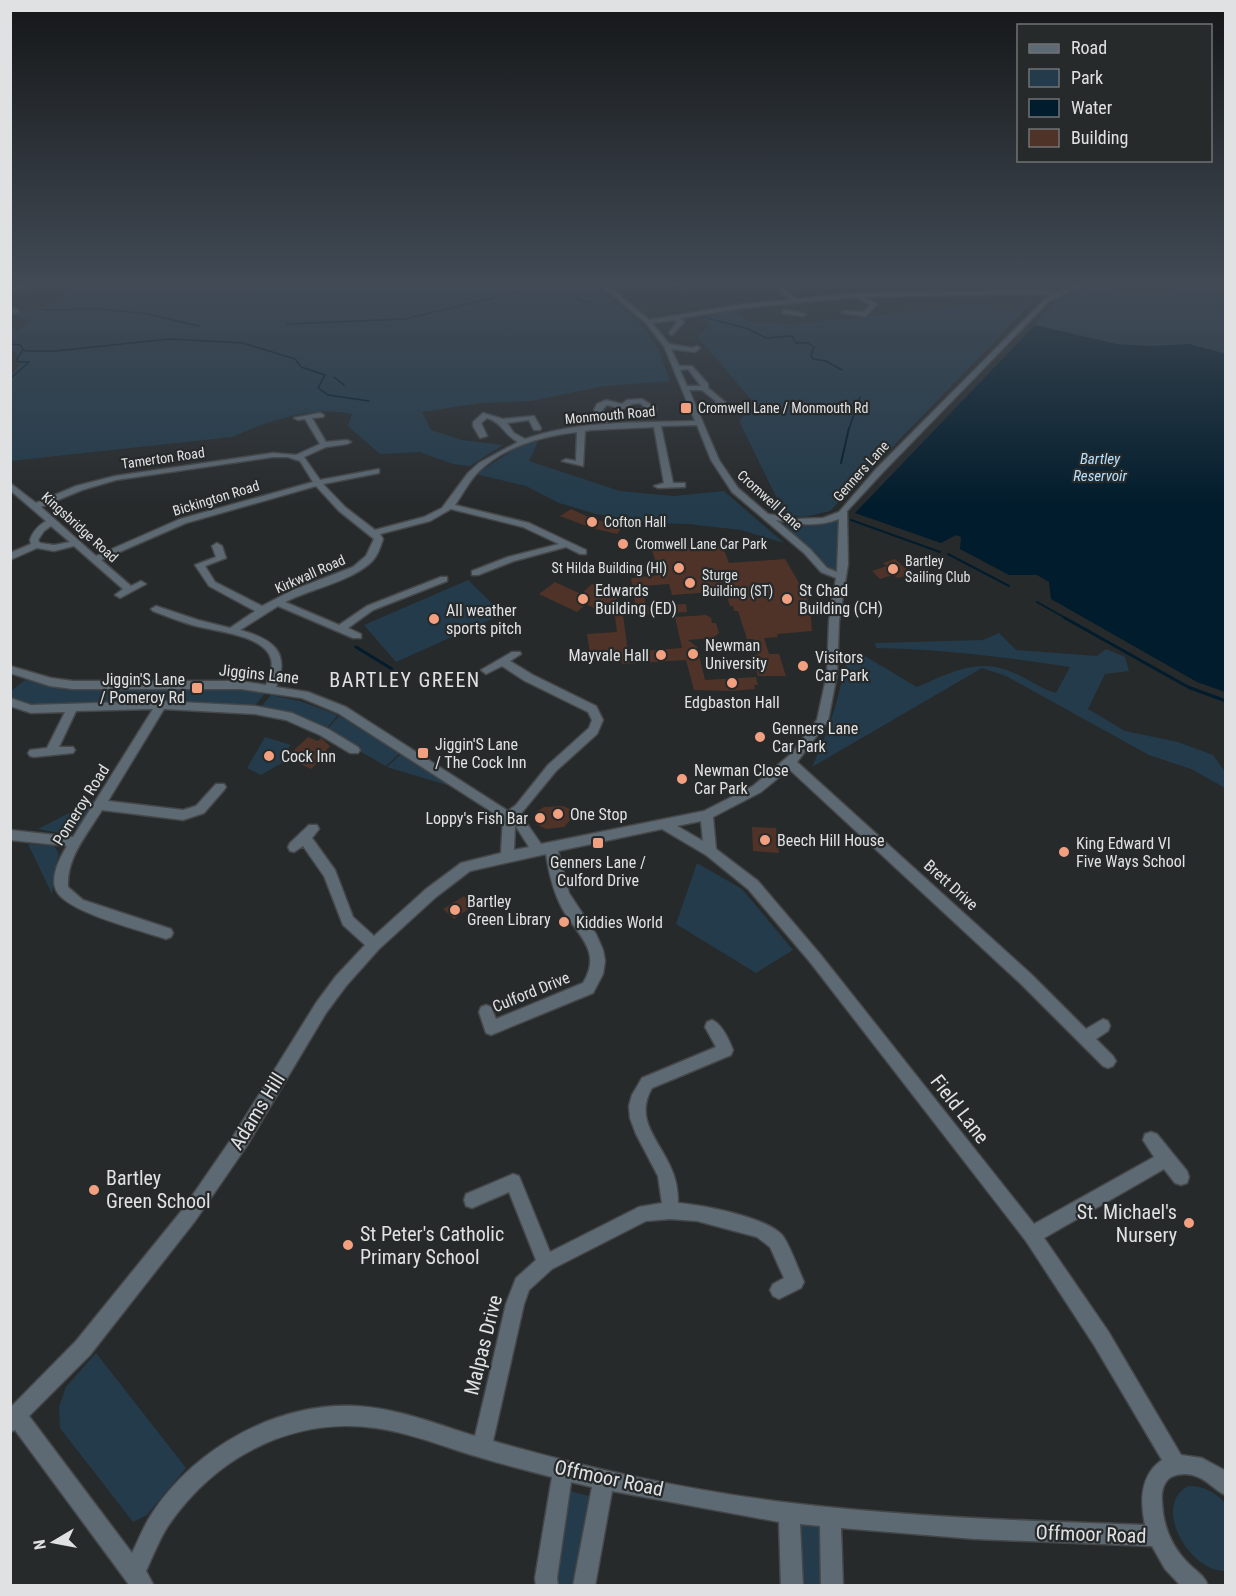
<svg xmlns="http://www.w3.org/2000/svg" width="1236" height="1596" font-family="'Roboto Condensed',sans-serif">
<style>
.green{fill:#233b4b}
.water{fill:#011c2c}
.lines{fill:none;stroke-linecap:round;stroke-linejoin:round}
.stream-far2{stroke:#011c2c;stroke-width:1.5}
.stream-far1{stroke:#011c2c;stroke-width:2}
.stream{stroke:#011c2c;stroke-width:3}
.building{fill:#4f3328}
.minor-casing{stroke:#454748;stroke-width:3}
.minor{fill:#5e6a73;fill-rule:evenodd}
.poi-dot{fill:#f2a080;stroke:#272a2b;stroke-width:2}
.labels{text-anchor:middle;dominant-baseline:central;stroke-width:4.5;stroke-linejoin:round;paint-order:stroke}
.far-poi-label{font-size:14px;fill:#e0e1e2;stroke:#272a2b;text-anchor:start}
.far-street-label{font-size:14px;fill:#e0e1e2;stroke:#272a2b}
.far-water-label{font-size:15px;font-style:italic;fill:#b4e0fd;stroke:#272a2b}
.poi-label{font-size:16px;fill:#e0e1e2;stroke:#272a2b;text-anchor:start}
.street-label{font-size:16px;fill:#e0e1e2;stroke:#272a2b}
.quarter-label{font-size:20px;letter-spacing:1.5px;fill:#e0e1e2;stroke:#272a2b}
.near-street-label{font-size:20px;fill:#e0e1e2;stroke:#272a2b}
.near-poi-label{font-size:20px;fill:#e0e1e2;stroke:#272a2b;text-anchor:start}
</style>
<rect width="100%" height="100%" fill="#272a2b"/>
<!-- green -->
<g class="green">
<path d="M83 282H589L639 322 659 350 670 381 604 386 531 401 481 403 422 412 431 430 462 440 503 445 470 466 453 464 420 452 380 454 348 426 352 414C313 405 268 421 232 437L11 461V374L19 366 16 353 11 349V330H19L31 320 11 316 24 309 44 308Z"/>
<polygon points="1070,282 1074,286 1056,292 1029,290 937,291 932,283"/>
<polygon points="1094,285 1134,295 1174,292 1167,286 1225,287 1225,354 1211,349 1116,344 1035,325 1056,299"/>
<polygon points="1028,295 1035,298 1033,302 830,511 805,517 785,515 739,421 755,404 697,336 710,325 698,317 734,311 750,322 791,324 977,304 1012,312"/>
<polygon points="539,439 529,461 620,491 674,496 724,491 784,543 741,530 688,524 655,523 596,514 559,503 526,486 476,474 513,450"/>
<polygon points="839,519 839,564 836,571 831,569 784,527 787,523 807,525"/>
<polygon points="468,580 503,614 396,662 364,625"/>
<path d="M999 633 1016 650 1097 656 1106 649 1125 657 1129 671 1105 674 1088 709 1125 731 1178 742 1213 755 1225 772V788L1191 769 1149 755 1006 676 982 668 812 767C822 745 831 723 837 700 842 683 843 669 851 654L863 655 917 687C949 673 979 656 1014 673 1029 679 1041 689 1056 693L1070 667C1006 657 940 649 876 648L875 643 983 640Z"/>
<polygon points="25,680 66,688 115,690 203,688 266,692 253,708 42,706 11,698 11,691"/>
<polygon points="271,695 300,701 338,715 326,729 292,714 262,706"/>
<polygon points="339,716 401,752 386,766 325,732"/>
<polygon points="265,737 291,745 283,753 287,760 261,775 247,768"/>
<polygon points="402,753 450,786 387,767"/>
<polygon points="98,798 78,827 60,833 38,829"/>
<polygon points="28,844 54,846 59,854 55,868 52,894"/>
<polygon points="697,863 742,889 793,950 756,973 676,924"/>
<polygon points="96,1353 186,1468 147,1515 133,1522 60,1428 59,1407 66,1387"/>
<path d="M1188 1486C1204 1486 1215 1492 1225 1503V1571C1190 1572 1151 1506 1188 1486Z"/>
<path d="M570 1491 589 1496 581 1580C572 1586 566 1587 556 1582L566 1493Z"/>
<polygon points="794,1521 828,1526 829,1585 796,1585"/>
</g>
<!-- water -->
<polygon class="water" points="1035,325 1116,344 1148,346 1190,344 1225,354 1225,692 1197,682 1051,599 1049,582 1037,575 1009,575 960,549 961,537 956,535 941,543 855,513"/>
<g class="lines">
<!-- stream-far2 -->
<g class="stream-far2">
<polyline points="43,310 101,309 147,314 199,326"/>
<polyline points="703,317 746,328 766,338 792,336 796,343 808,343 814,347 811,355 813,359 826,361 842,370"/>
<polyline points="287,324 405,319 517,292 544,295 569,292 577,295 576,300 590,302"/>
<polyline points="10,344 21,345 23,350 27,351 55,351 170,339 243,343 295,359 301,367 325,375 318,388 328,395 369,401"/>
<polyline points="334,377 344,385"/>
<polyline points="10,379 29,362 18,362 17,359 22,351"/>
<polyline points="849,429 860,397"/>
</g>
<!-- stream-far1 -->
<g class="stream-far1">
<polyline points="841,463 849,428"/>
<polyline points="851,520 940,552"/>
<polyline points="948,554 1009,586"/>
<polyline points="1037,602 1067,619"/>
</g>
<!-- stream -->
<g class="stream">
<polyline points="1065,618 1188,687 1226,701"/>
<polyline points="356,647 392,669"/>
</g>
</g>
<!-- building -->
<g class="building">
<polygon points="571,509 593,519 623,526 617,534 592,528 560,516"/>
<polygon points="679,545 680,548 722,545 729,563 785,559 805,593 810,606 812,631 777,634 778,637 764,638 769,654 779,654 786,676 758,676 751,655 758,655 753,639 747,639 738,611 734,611 733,606 730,606 725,591 672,595 669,584 642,586 646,606 686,604 687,612 637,615 631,578 660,575 651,547"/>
<polygon points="895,559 912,574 898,578 893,575 880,579 872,571 887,566 883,563"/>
<polygon points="555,582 581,594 592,584 622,594 602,612 586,604 577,612 539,594"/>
<polygon points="623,615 628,652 682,648 675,617 706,615 711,618 712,623 716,623 719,633 713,638 688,640 697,647 705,680 756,677 758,685 754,685 755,689 731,691 694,690 686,660 622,664 620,651 590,653 587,634 617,632 615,616"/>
<polygon points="308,737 318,741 321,738 330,746 324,753 327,754 311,769 292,760 295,756 290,754"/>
<polygon points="563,806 570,809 571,819 564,827 546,829 536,824 536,812 544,807"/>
<polygon points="752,827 776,828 779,853 753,851"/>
<polygon points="464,896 473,906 454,919 443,909"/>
</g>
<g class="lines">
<defs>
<g id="minor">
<polygon points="31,282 43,282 10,292 10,288"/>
<path d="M597 282H604L649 320 744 304 789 300 777 287 766 282 781 285 796 299 858 293 1031 290 1059 292 1082 282H1091L1049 301 883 472 847 511 848 564 839 621 837 674 828 721 797 762 1031 974 1086 1029 1103 1019 1108 1021 1110 1026 1108 1031 1096 1039 1113 1056 1116 1061 1113 1066 1108 1068 1103 1066 1021 984 789 769 761 792 713 817 716 849 758 881 820 954 1034 1224 1154 1157 1143 1140 1145 1134 1151 1132 1157 1134 1187 1171 1189 1177 1187 1183 1181 1185 1175 1183 1164 1169 1044 1238 1108 1331 1181 1455 1202 1458 1226 1471V1495C1215 1491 1209 1481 1198 1477 1190 1473 1179 1473 1171 1477 1163 1482 1161 1493 1162 1502 1163 1527 1172 1548 1190 1565 1197 1572 1205 1576 1208 1586H1181L1165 1569 1152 1546 975 1539 841 1528 843 1586H821L820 1526 800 1524 803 1586H781L779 1522 612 1491 595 1586H573L592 1487 571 1482 557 1578 558 1586H536L535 1578 552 1477C521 1469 490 1461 459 1451 432 1442 404 1432 376 1428 292 1416 215 1457 168 1526 159 1540 153 1556 146 1571L154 1586H130L15 1430 10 1432V1408L76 1341 183 1209 234 1135 316 1003 336 976 365 945 343 925 324 876 303 846 294 852 290 851 288 847 290 843 309 825H317L319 829 312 838 335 870 353 917 374 936 426 889 461 863 501 853 503 819 338 713 302 698 241 689H73L50 686 10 673V666L51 678 73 681H241L266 685C270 675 275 665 269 654 257 634 213 631 192 625 179 621 166 616 153 611L151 609 156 606 198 620 230 628 255 611 209 586 195 565 216 557 212 546 217 543 222 546 226 558 205 566 215 582 262 606 293 590 353 567 366 556 374 539 339 511 316 486 186 523 101 560 131 586 141 581 146 584 120 598 115 595 123 589 74 546 54 551 37 548 10 560V553L31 544 30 540C33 531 38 526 46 521L10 490V483L36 503 76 486 115 476 273 453 296 455 320 444 305 419 298 420 294 418 320 413 324 415 323 417 312 418 326 442 347 440 351 442 347 444 326 447 304 457 320 480 379 469V473L323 484 345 507 375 530 424 517 442 508 468 473 479 463 518 442C503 434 504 424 487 418L481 423 487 436 480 438 473 426V422L483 413 503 419 534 416 541 428 540 430H534L529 420 507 423 514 433 525 439C579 420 639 423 695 421L664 346 646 323ZM1031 294 1052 295 1045 299 877 468 839 512 823 518 797 519 768 514 738 488 719 460 689 390H702L717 402 712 406 713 408H719L725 402 708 388V384L692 366H679L671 349 695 352 700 348 697 346 693 348 669 344 652 323 674 320 677 322 669 333 672 335 684 322 680 318 744 308 857 297 870 305 864 312 845 311 842 313 866 316 877 304 865 297ZM688 369 701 386H687L680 370ZM697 425 711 460 732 492 804 553 821 572 836 578 829 621 827 674 817 720 791 754 753 786 704 811 541 844 523 818 519 816 556 771 597 734 603 720 596 706 533 675 510 661 521 654 520 652H512L481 670 486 674 502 666 525 681 588 712 592 720 589 728 548 765 516 805 508 811 346 707 308 692 276 687C291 652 273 639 240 630L278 606 353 638H361V634L348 628 373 610 447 581V577H441L367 606 339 625 285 602C311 589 348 582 369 564 377 558 380 548 383 539L380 534 430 521 451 509 523 527 559 544 508 557 472 571V575H478L514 561 566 547 580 554H586V550L529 523 455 505C463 494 469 481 479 471 505 446 543 436 577 432L576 461 566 459 562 461 583 466 585 431 591 430 654 427 664 483 654 486 658 488 685 487V483H673L661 426ZM273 457H288L300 461 313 482 180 519 96 556 41 507 82 490 116 480ZM839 519 837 572 827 568 810 549 776 520C797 525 818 527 839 519ZM51 526 70 542 54 545 40 543 38 540 44 531ZM701 821 703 841 677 826ZM515 825 529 847 514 850ZM662 829 706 855 748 889 810 962 1026 1241 1094 1345 1162 1460C1140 1475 1140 1501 1145 1525 1027 1521 908 1517 791 1503 690 1491 590 1469 493 1441L524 1304 529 1290 552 1269 646 1221 670 1219 697 1221 757 1237 770 1247 784 1278 773 1284 770 1290 773 1296 779 1299 801 1288 804 1282C799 1271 789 1243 782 1235 766 1217 702 1205 678 1203 678 1190 676 1178 670 1166 658 1139 634 1119 652 1088L731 1055 733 1050C729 1040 722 1024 712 1020L707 1022 705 1027 716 1047 642 1078 632 1095 629 1106 630 1118 636 1134 658 1176 662 1203 639 1207 550 1252 519 1176 513 1174 466 1194 464 1200 466 1206 472 1208 509 1192 536 1260 516 1278 506 1304 475 1436C436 1424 397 1408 355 1406 276 1403 197 1447 153 1512 144 1525 139 1539 132 1553L29 1416 90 1355 195 1221 246 1147 326 1013 346 986 379 949 436 897 470 871 546 854C549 873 553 891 562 908 577 936 603 950 583 983L496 1019 491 1007 486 1005 481 1007 479 1012 486 1033 491 1035 593 993 603 974 605 961 603 950 596 934 569 893 558 851Z"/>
<polygon points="664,282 701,282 685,287"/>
<polygon points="1158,283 1226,284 1226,288 1156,286"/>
<polygon points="10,308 18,310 19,311 16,313 10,312"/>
<polygon points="784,310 806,314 803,316 782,313"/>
<polygon points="642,399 656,408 656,412 650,412 640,403 632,404 623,409 607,405 602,410 610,421 606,423 603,423 594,410 597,404 606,400 622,404 627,400"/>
<path d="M10 698 31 705 161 701 255 706 292 713 328 729 358 747 360 750 358 753H350L320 735 286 720 255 714 164 709 108 801 183 810 196 806 216 784H224L226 787 224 790 204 813 183 820 102 810C88 833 66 858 68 887L83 900 171 929 173 933 171 937 166 939C143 931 65 912 56 890 50 877 60 857 67 846L10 840V830L73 837 153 709 76 711 59 747H73L75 750 73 753 34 757 30 756 28 753 30 750 47 748 65 712 31 713 10 706Z"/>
</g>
</defs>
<!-- minor casing -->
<use href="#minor" class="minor-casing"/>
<!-- minor -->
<use href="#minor" class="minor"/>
</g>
<!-- sky -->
<linearGradient id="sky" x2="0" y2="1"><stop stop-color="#151718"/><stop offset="0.56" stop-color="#414a55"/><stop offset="1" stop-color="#414a55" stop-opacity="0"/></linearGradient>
<rect width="1236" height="506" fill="url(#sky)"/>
<!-- markers -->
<g class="poi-dot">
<rect x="680" y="402" width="12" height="12" rx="3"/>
<circle cx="592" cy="522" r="6"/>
<circle cx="623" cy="544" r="6"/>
<circle cx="679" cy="568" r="6"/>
<circle cx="893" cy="569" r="6"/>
<circle cx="690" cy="583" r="6"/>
<circle cx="583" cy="599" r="6"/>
<circle cx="787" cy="599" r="6"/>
<circle cx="434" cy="619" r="6"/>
<circle cx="693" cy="654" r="6"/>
<circle cx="661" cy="655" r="6"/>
<circle cx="803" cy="666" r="6"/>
<circle cx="732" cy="683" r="6"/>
<rect x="191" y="682" width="12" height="12" rx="3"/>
<circle cx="760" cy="737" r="6"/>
<rect x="417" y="747" width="12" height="12" rx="3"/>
<circle cx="269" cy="756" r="6"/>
<circle cx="682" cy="779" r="6"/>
<circle cx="558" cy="814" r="6"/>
<circle cx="540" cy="818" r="6"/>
<circle cx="765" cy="840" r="6"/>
<rect x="592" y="837" width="12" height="12" rx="3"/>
<circle cx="1064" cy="852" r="6"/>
<circle cx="455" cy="910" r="6"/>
<circle cx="564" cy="922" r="6"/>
<circle cx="94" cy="1190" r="6"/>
<circle cx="1189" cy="1223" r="6"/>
<circle cx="348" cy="1245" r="6"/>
</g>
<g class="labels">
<!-- far-poi labels -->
<g class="far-poi-label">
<text x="698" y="408">Cromwell Lane / Monmouth Rd</text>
<text x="604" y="522">Cofton Hall</text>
<text x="635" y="544">Cromwell Lane Car Park</text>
<text x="905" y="561">Bartley<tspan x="905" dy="16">Sailing Club</tspan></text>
<text x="667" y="568" text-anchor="end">St Hilda Building (HI)</text>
<text x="702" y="575">Sturge<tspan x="702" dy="16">Building (ST)</tspan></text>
</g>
<!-- far-street labels -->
<g class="far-street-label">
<text transform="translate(610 415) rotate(-5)">Monmouth Road</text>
<text transform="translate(163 458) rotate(-8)">Tamerton Road</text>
<text transform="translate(861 471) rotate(-48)">Genners Lane</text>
<text transform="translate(216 498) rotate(-17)">Bickington Road</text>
<text transform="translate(770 500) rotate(42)">Cromwell Lane</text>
<text transform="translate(80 527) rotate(42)">Kingsbridge Road</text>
<text transform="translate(310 574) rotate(-24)">Kirkwall Road</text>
</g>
<!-- far-water labels -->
<g class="far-water-label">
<text x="1100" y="459">Bartley<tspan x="1100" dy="17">Reservoir</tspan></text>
</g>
<!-- poi labels -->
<g class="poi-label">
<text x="595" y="590">Edwards<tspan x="595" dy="18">Building (ED)</tspan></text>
<text x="799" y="590">St Chad<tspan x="799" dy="18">Building (CH)</tspan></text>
<text x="446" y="610">All weather<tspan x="446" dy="18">sports pitch</tspan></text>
<text x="705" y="645">Newman<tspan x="705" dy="18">University</tspan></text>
<text x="649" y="655" text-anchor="end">Mayvale Hall</text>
<text x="815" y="657">Visitors<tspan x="815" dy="18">Car Park</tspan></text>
<text x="185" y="679" text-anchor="end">Jiggin'S Lane<tspan x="185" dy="18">/ Pomeroy Rd</tspan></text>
<text x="732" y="702" text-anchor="middle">Edgbaston Hall</text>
<text x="772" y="728">Genners Lane<tspan x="772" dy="18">Car Park</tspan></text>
<text x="435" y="744">Jiggin'S Lane<tspan x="435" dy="18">/ The Cock Inn</tspan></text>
<text x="281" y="756">Cock Inn</text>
<text x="694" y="770">Newman Close<tspan x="694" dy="18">Car Park</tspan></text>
<text x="570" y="814">One Stop</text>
<text x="528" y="818" text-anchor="end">Loppy's Fish Bar</text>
<text x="777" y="840">Beech Hill House</text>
<text x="1076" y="843">King Edward VI<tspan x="1076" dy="18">Five Ways School</tspan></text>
<text x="598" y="862" text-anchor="middle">Genners Lane /<tspan x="598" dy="18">Culford Drive</tspan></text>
<text x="467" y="901">Bartley<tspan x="467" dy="18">Green Library</tspan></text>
<text x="576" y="922">Kiddies World</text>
</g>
<!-- street labels -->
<g class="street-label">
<text transform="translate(259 674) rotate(6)">Jiggins Lane</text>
<text transform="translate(81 805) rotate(-58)">Pomeroy Road</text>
<text transform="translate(951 885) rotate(42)">Brett Drive</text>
<text transform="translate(531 992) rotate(-22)">Culford Drive</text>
</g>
<!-- quarter labels -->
<g class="quarter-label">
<text x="405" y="680">BARTLEY GREEN</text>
</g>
<!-- near-street labels -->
<g class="near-street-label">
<text transform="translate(960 1109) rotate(52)">Field Lane</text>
<text transform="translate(257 1111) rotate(-58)">Adams Hill</text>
<text transform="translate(483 1345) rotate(-76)">Malpas Drive</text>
<text transform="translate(609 1478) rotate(12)">Offmoor Road</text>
<text transform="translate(1091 1534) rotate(2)">Offmoor Road</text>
</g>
<!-- near-poi labels -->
<g class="near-poi-label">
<text x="106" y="1178">Bartley<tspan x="106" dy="23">Green School</tspan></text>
<text x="1177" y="1212" text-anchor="end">St. Michael's<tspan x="1177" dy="23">Nursery</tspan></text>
<text x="360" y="1234">St Peter's Catholic<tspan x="360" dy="23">Primary School</tspan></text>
</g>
</g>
<!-- border -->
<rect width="1236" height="1596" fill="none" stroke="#e0e1e2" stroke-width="24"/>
<!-- legend -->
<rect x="1017" y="24" width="195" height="138" fill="#272a2b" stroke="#717374" stroke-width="1.5"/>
<rect x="1029" y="44" width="30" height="9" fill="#5e6a73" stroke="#717374" stroke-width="1.5"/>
<text x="1071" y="54" font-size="18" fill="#e0e1e2">Road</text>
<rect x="1029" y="69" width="30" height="18" fill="#233b4b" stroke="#717374" stroke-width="1.5"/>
<text x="1071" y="84" font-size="18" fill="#e0e1e2">Park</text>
<rect x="1029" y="99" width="30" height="18" fill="#011c2c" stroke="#717374" stroke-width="1.5"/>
<text x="1071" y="114" font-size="18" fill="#e0e1e2">Water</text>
<rect x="1029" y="129" width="30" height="18" fill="#4f3328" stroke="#717374" stroke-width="1.5"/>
<text x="1071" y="144" font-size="18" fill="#e0e1e2">Building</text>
<!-- north arrow -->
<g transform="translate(54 1542) rotate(260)" stroke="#272a2b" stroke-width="4.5" paint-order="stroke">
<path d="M0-4.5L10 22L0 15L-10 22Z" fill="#e0e1e2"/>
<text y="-9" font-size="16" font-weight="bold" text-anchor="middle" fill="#e0e1e2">N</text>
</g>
</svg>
